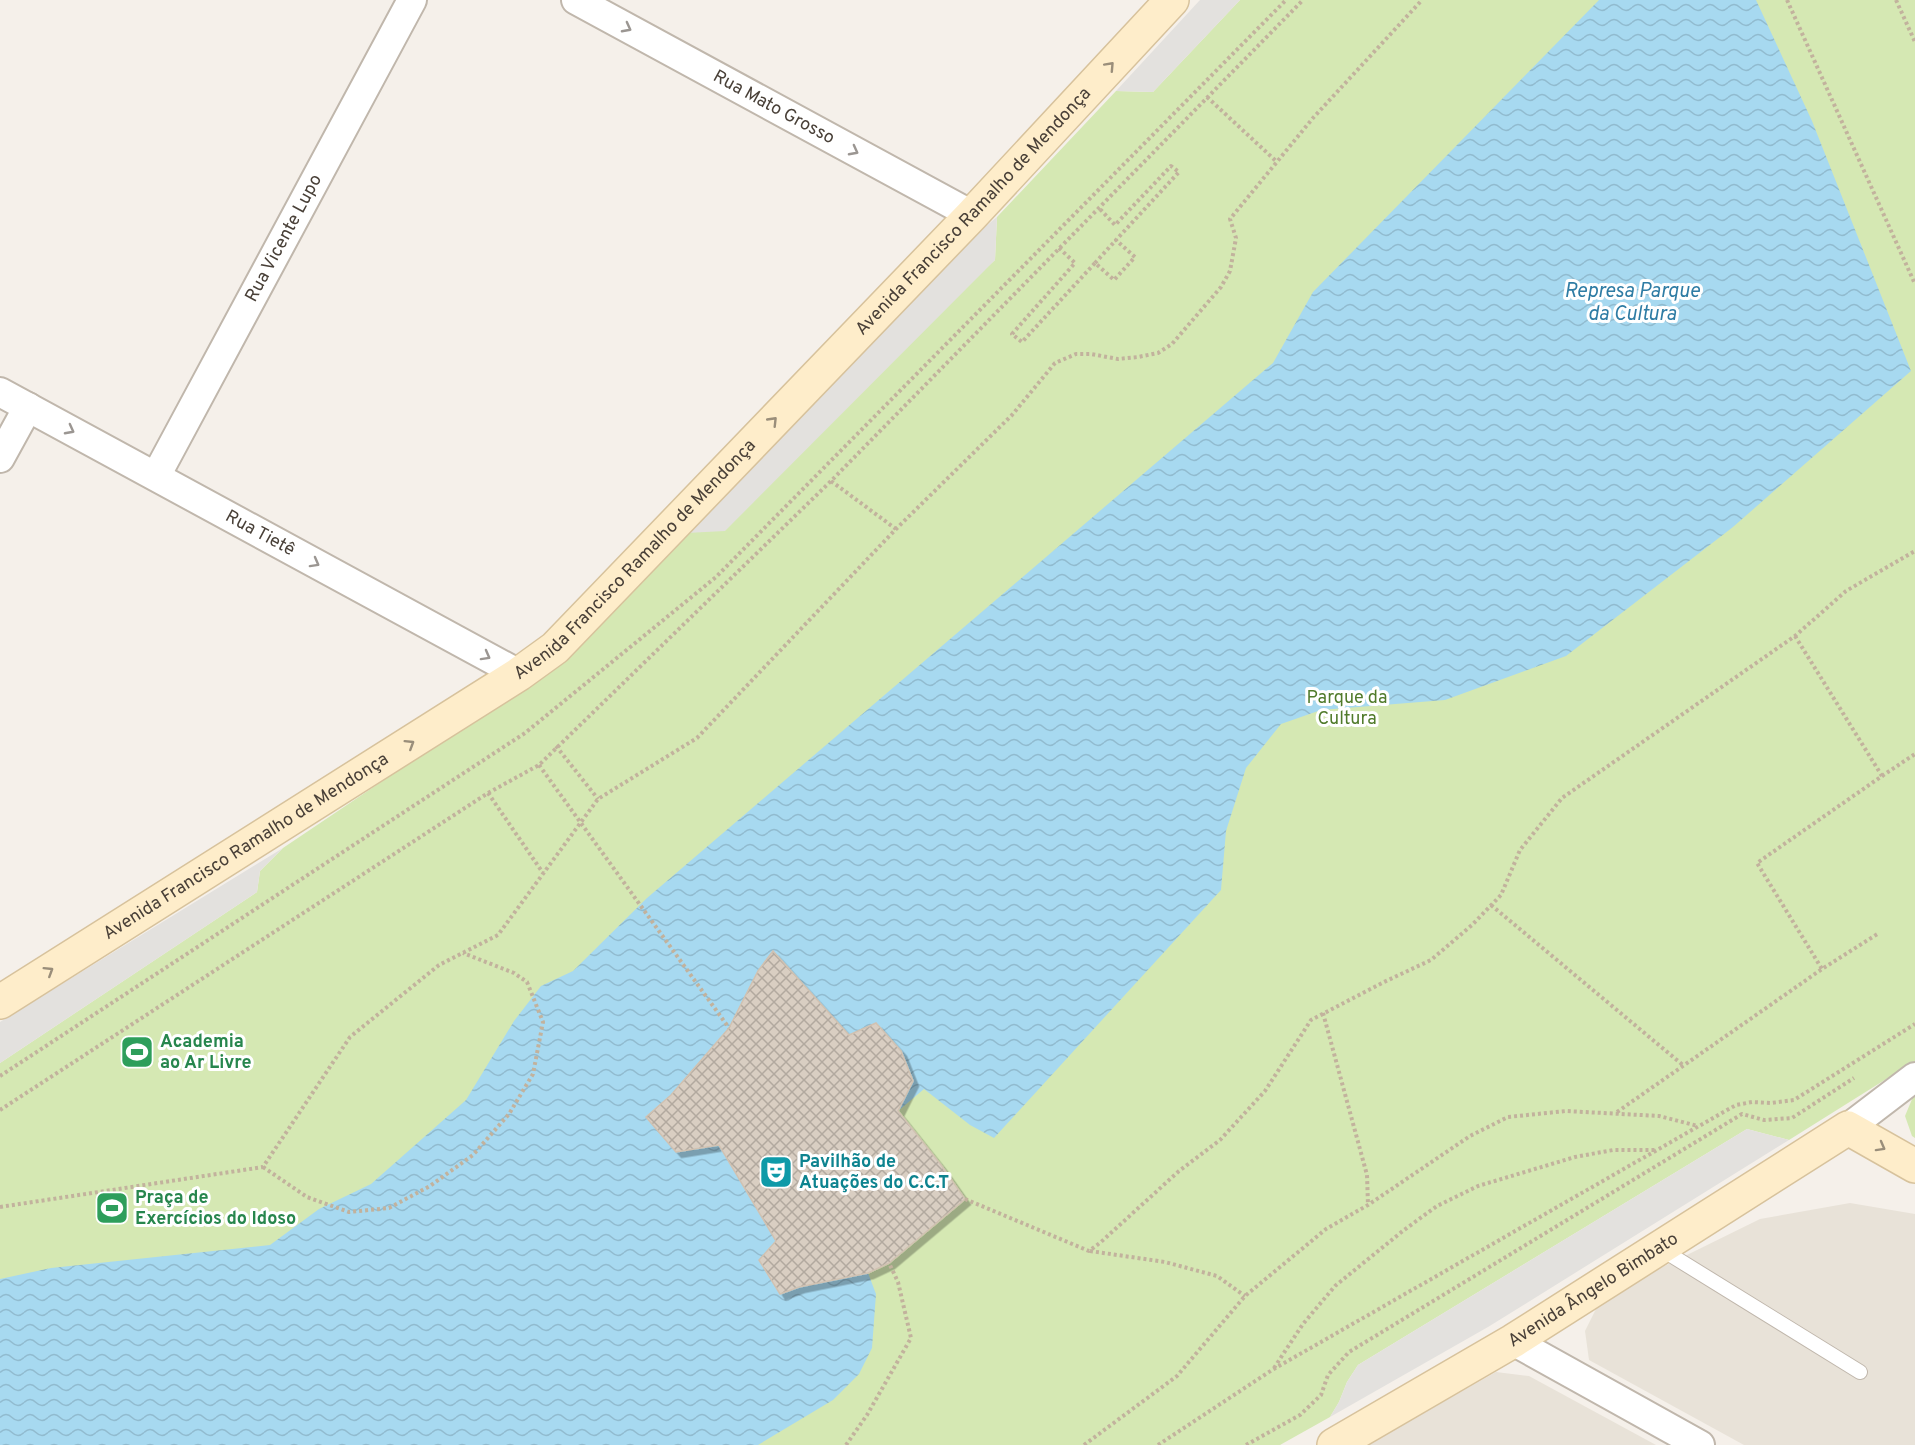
<svg xmlns="http://www.w3.org/2000/svg" width="1915" height="1445" font-family="Overpass,sans-serif">
<style>
.residential{fill:#e8e2d8}
.green{fill:#d5e8b3}
.parking{fill:#e3e1de}
.water{fill:url(#water-waves)}
.building{fill:url(#building-cross-hatch);stroke:#d1c2b2;stroke-width:1.5;filter:url(#shadow)}
.lines{fill:none;stroke-linecap:round;stroke-linejoin:round}
.lane-casing{stroke:#c0b7ac;stroke-width:16}
.street-casing{stroke:#c0b7ac;stroke-width:32}
.secondary-casing{stroke:#d7c29c;stroke-width:36}
.path{stroke:#c2b29d;stroke-width:4;stroke-dasharray:3 3;stroke-linecap:butt}
.lane{stroke:#fff;stroke-width:14}
.street{stroke:#fff;stroke-width:28}
.secondary{stroke:#feedca;stroke-width:33}
.path-bridge{stroke:#c2b29d;stroke-width:4;stroke-dasharray:3 3;stroke-linecap:butt}
.oneway{stroke:#9b9692}
.oneway2{stroke:#9a8e7a}
.labels{text-anchor:middle;dominant-baseline:central;stroke-width:6;stroke-linejoin:round;paint-order:stroke}
.street-label{font-size:18px;fill:#494038;stroke:#fff}
.park-label{font-size:18px;fill:#507b2b;stroke:#fff}
.leisure-label{font-size:18px;font-weight:bold;fill:#27864d;stroke:#fff;text-anchor:start}
.culture-label{font-size:18px;font-weight:bold;fill:#0d838f;stroke:#fff;text-anchor:start}
.water-label{font-size:20px;font-style:italic;fill:#2e7ca4;stroke:#fff}
</style>
<defs>
<pattern id="water-waves" width="16" height="10" patternUnits="userSpaceOnUse" patternTransform="scale(1.5)"><rect width="16" height="10" fill="#a7d9f0"/><path d="M0 5q4-4 8 0t8 0" fill="none" stroke="#91bbcf"/></pattern>
<pattern id="building-cross-hatch" width="8" height="8" patternUnits="userSpaceOnUse" patternTransform="scale(1.5)"><rect width="8" height="8" fill="#d9cec2"/><path d="M0 0l8 8M0 8l8-8" fill="none" stroke="#b2a99f"/></pattern>
<filter id="shadow"><feDropShadow dx="5.5" dy="5.5" stdDeviation="0" flood-color="#0004"/></filter>
</defs>
<rect width="100%" height="100%" fill="#f5f0ea"/>
<!-- residential -->
<g class="residential">
<polygon points="1850,1203 1915,1214 1915,1445 1744,1445 1589,1360 1585,1331 1597,1307 1626,1285 1760,1219"/>
<polygon points="1496,1372 1529,1376 1656,1445 1367,1445"/>
</g>
<!-- green -->
<g class="green">
<polygon points="1240,0 1915,0 1915,1061 1789,1140 1747,1129 1358,1365 1347,1382 1339,1402 1330,1417 1280,1445 0,1445 0,1063 257,892 260,871 283,848 534,679 686,533 995,260 997,217 1116,91 1153,92"/>
<polygon points="1915,1092 1915,1138 1912,1136 1905,1116"/>
</g>
<!-- parking -->
<g class="parking">
<polygon points="1200,0 1240,0 1153,92 1116,91"/>
<polygon points="997,217 995,260 725,531 686,533 986,226"/>
<polygon points="283,848 260,871 257,892 0,1063 0,1022"/>
<polygon points="1747,1129 1789,1140 1488,1327 1330,1417 1339,1402 1347,1382 1358,1365"/>
</g>
<!-- water -->
<polygon class="water" points="1599,0 1756,0 1812,121 1911,371 1733,527 1566,656 1445,700 1321,710 1281,724 1246,768 1226,831 1221,890 994,1138 970,1125 924,1089 898,1111 913,1081 901,1051 876,1023 849,1035 773,951 758,971 729,1028 671,1095 646,1117 676,1152 719,1145 776,1241 759,1260 780,1294 799,1287 868,1273 876,1294 872,1348 859,1374 833,1400 758,1445 0,1445 0,1279 51,1268 270,1245 319,1209 371,1184 466,1100 514,1021 541,986 573,971 647,898 1273,363 1313,292"/>
<!-- building -->
<polygon class="building" points="773,951 849,1035 876,1023 901,1051 913,1081 898,1111 941,1165 965,1199 889,1263 868,1273 799,1287 780,1294 759,1260 776,1241 719,1145 676,1152 646,1117 671,1095 729,1028 758,971"/>
<g class="lines">
<defs>
<polyline id="lane" points="1661,1249 1860,1372"/>
<g id="street">
<path id="s1" d="M576 0 972 215"/>
<path id="s2" d="M0 392 519 674"/>
<polyline points="0,458 28,407"/>
<path id="s3" d="M156 476 412 0"/>
<polyline points="1848,1128 1915,1077"/>
<polyline points="1513,1341 1700,1445"/>
</g>
<g id="secondary">
<path id="s4" d="M0 1002 519 674 555 648 972 215 1172 0"/>
<path id="s5" d="M1334 1445 1513 1341 1848 1128 1915 1166"/>
</g>
</defs>
<!-- lane casing -->
<use href="#lane" class="lane-casing"/>
<!-- street casing -->
<use href="#street" class="street-casing"/>
<!-- secondary casing -->
<use href="#secondary" class="secondary-casing"/>
<!-- path -->
<g class="path">
<polyline points="1787,0 1915,284"/>
<polyline points="1896,0 1915,42"/>
<polyline points="1207,97 1277,162"/>
<polyline points="1059,248 1075,263 1012,334 1022,342 1095,263 1114,280 1135,257 1116,240 1179,172 1171,166 1115,225 1099,208"/>
<polyline points="1095,263 1116,240"/>
<polyline points="831,481 896,529"/>
<polyline points="1795,636 1882,776 1757,863 1822,969"/>
<polyline points="556,746 598,799"/>
<polyline points="1882,776 1915,754"/>
<polyline points="488,793 543,873"/>
<polyline points="1491,905 1684,1066"/>
<polyline points="1323,1013 1367,1175 1368,1205"/>
<polyline points="0,1076 525,733 716,577 1286,0"/>
<polyline points="0,1110 488,793 539,765 831,481 1303,0"/>
<polyline points="1617,1112 1822,969 1879,933"/>
<polyline points="263,1167 307,1197 349,1212 389,1208 430,1186 473,1155 509,1114 533,1074 543,1022 527,982 514,973 463,953"/>
<polyline points="965,1199 1089,1251 1101,1242 1179,1171 1220,1140 1265,1091 1311,1020 1384,982 1431,960 1472,925 1501,895 1520,850 1562,798 1795,636 1846,591 1915,551"/>
<polyline points="0,1207 263,1167 350,1037 439,965 498,935 598,799 697,738 896,529 1012,415 1055,363 1076,354 1091,354 1118,359 1138,357 1158,353 1172,344 1221,287 1230,271 1236,238 1230,219 1313,118 1422,0"/>
<polyline points="1090,1251 1165,1262 1217,1276 1245,1296"/>
<polyline points="1274,1368 1303,1324 1335,1286 1404,1230 1437,1206 1478,1186 1575,1157 1613,1150 1656,1150"/>
<polyline points="846,1445 867,1415 911,1338 898,1282 889,1263"/>
<polyline points="1084,1445 1177,1376 1245,1296 1326,1229 1368,1205 1470,1136 1508,1117 1566,1111 1659,1116 1698,1126"/>
<polyline points="1158,1445 1272,1370 1699,1126 1736,1105 1752,1102 1771,1103 1794,1100 1915,1024"/>
<polyline points="1246,1445 1300,1415 1321,1395 1328,1375 1349,1352 1742,1114 1764,1120 1792,1118 1854,1078"/>
</g>
<!-- lane -->
<use href="#lane" class="lane"/>
<!-- street -->
<use href="#street" class="street"/>
<!-- secondary -->
<use href="#secondary" class="secondary"/>
<!-- path-bridge -->
<polyline class="path-bridge" points="539,765 729,1028"/>
</g>
<!-- one-way arrows -->
<defs><path id="oneway-chevron" d="M-2-3.5L2.5 0L-2 3.5" fill="none" stroke-width="1.6" stroke-linecap="round" stroke-linejoin="round" transform="scale(1.5)"/></defs>
<g class="oneway">
<use href="#oneway-chevron" transform="translate(627 28) rotate(28)"/>
<use href="#oneway-chevron" transform="translate(854 151) rotate(28)"/>
<use href="#oneway-chevron" transform="translate(70 430) rotate(28)"/>
<use href="#oneway-chevron" transform="translate(315 563) rotate(29)"/>
<use href="#oneway-chevron" transform="translate(486 656) rotate(29)"/>
</g>
<g class="oneway2">
<use href="#oneway-chevron" transform="translate(1110 66) rotate(-47)"/>
<use href="#oneway-chevron" transform="translate(773 421) rotate(-46)"/>
<use href="#oneway-chevron" transform="translate(410 744) rotate(-32)"/>
<use href="#oneway-chevron" transform="translate(49 971) rotate(-32)"/>
<use href="#oneway-chevron" transform="translate(1881 1147) rotate(29)"/>
</g>
<!-- icons -->
<defs>
<symbol id="stadium-square" viewBox="-11 -11 22 22"><rect x="-9" y="-9" width="18" height="18" rx="4" fill="#2e9e5b" stroke="#fff"/><path d="M0-5a6.5 5 0 1 0 0 10a6.5 5 0 1 0 0-10ZM-3.5-1.8h7v3.6h-7Z" fill="#fff"/></symbol>
<symbol id="theatre-square" viewBox="-11 -11 22 22"><rect x="-9" y="-9" width="18" height="18" rx="4" fill="#0f9aa8" stroke="#fff"/><path d="M-5-5.5Q0-4 5-5.5V0Q5 5 0 6Q-5 5-5 0ZM-3.3-2.5H-1v1.5H-3.3ZM1-2.5H3.3v1.5H1ZM-2.8 1Q0 5.5 2.8 1Z" fill="#fff"/></symbol>
</defs>
<g fill-rule="evenodd">
<use href="#stadium-square" x="118" y="1033" width="38" height="38"/>
<use href="#theatre-square" x="757" y="1153" width="38" height="38"/>
<use href="#stadium-square" x="93" y="1189" width="38" height="38"/>
</g>
<g class="labels">
<!-- street labels -->
<g class="street-label">
<text stroke="none"><textPath href="#s1" startOffset="225">Rua Mato Grosso</textPath></text>
<text stroke="none"><textPath href="#s4" startOffset="1263">Avenida Francisco Ramalho de Mendonça</textPath></text>
<text stroke="none"><textPath href="#s3" startOffset="270">Rua Vicente Lupo</textPath></text>
<text stroke="none"><textPath href="#s2" startOffset="296">Rua Tietê</textPath></text>
<text stroke="none"><textPath href="#s4" startOffset="777">Avenida Francisco Ramalho de Mendonça</textPath></text>
<text stroke="none"><textPath href="#s4" startOffset="291">Avenida Francisco Ramalho de Mendonça</textPath></text>
<text stroke="none"><textPath href="#s5" startOffset="302">Avenida Ângelo Bimbato</textPath></text>
</g>
<!-- park labels -->
<g class="park-label">
<text x="1347" y="698">Parque da<tspan x="1347" dy="21">Cultura</tspan></text>
</g>
<!-- leisure labels -->
<g class="leisure-label">
<text x="160" y="1042">Academia<tspan x="160" dy="21">ao Ar Livre</tspan></text>
<text x="135" y="1198">Praça de<tspan x="135" dy="21">Exercícios do Idoso</tspan></text>
</g>
<!-- culture labels -->
<g class="culture-label">
<text x="799" y="1162">Pavilhão de<tspan x="799" dy="21">Atuações do C.C.T</tspan></text>
</g>
<!-- water labels -->
<g class="water-label">
<text x="1632" y="292">Represa Parque<tspan x="1632" dy="23">da Cultura</tspan></text>
</g>
</g>
</svg>
